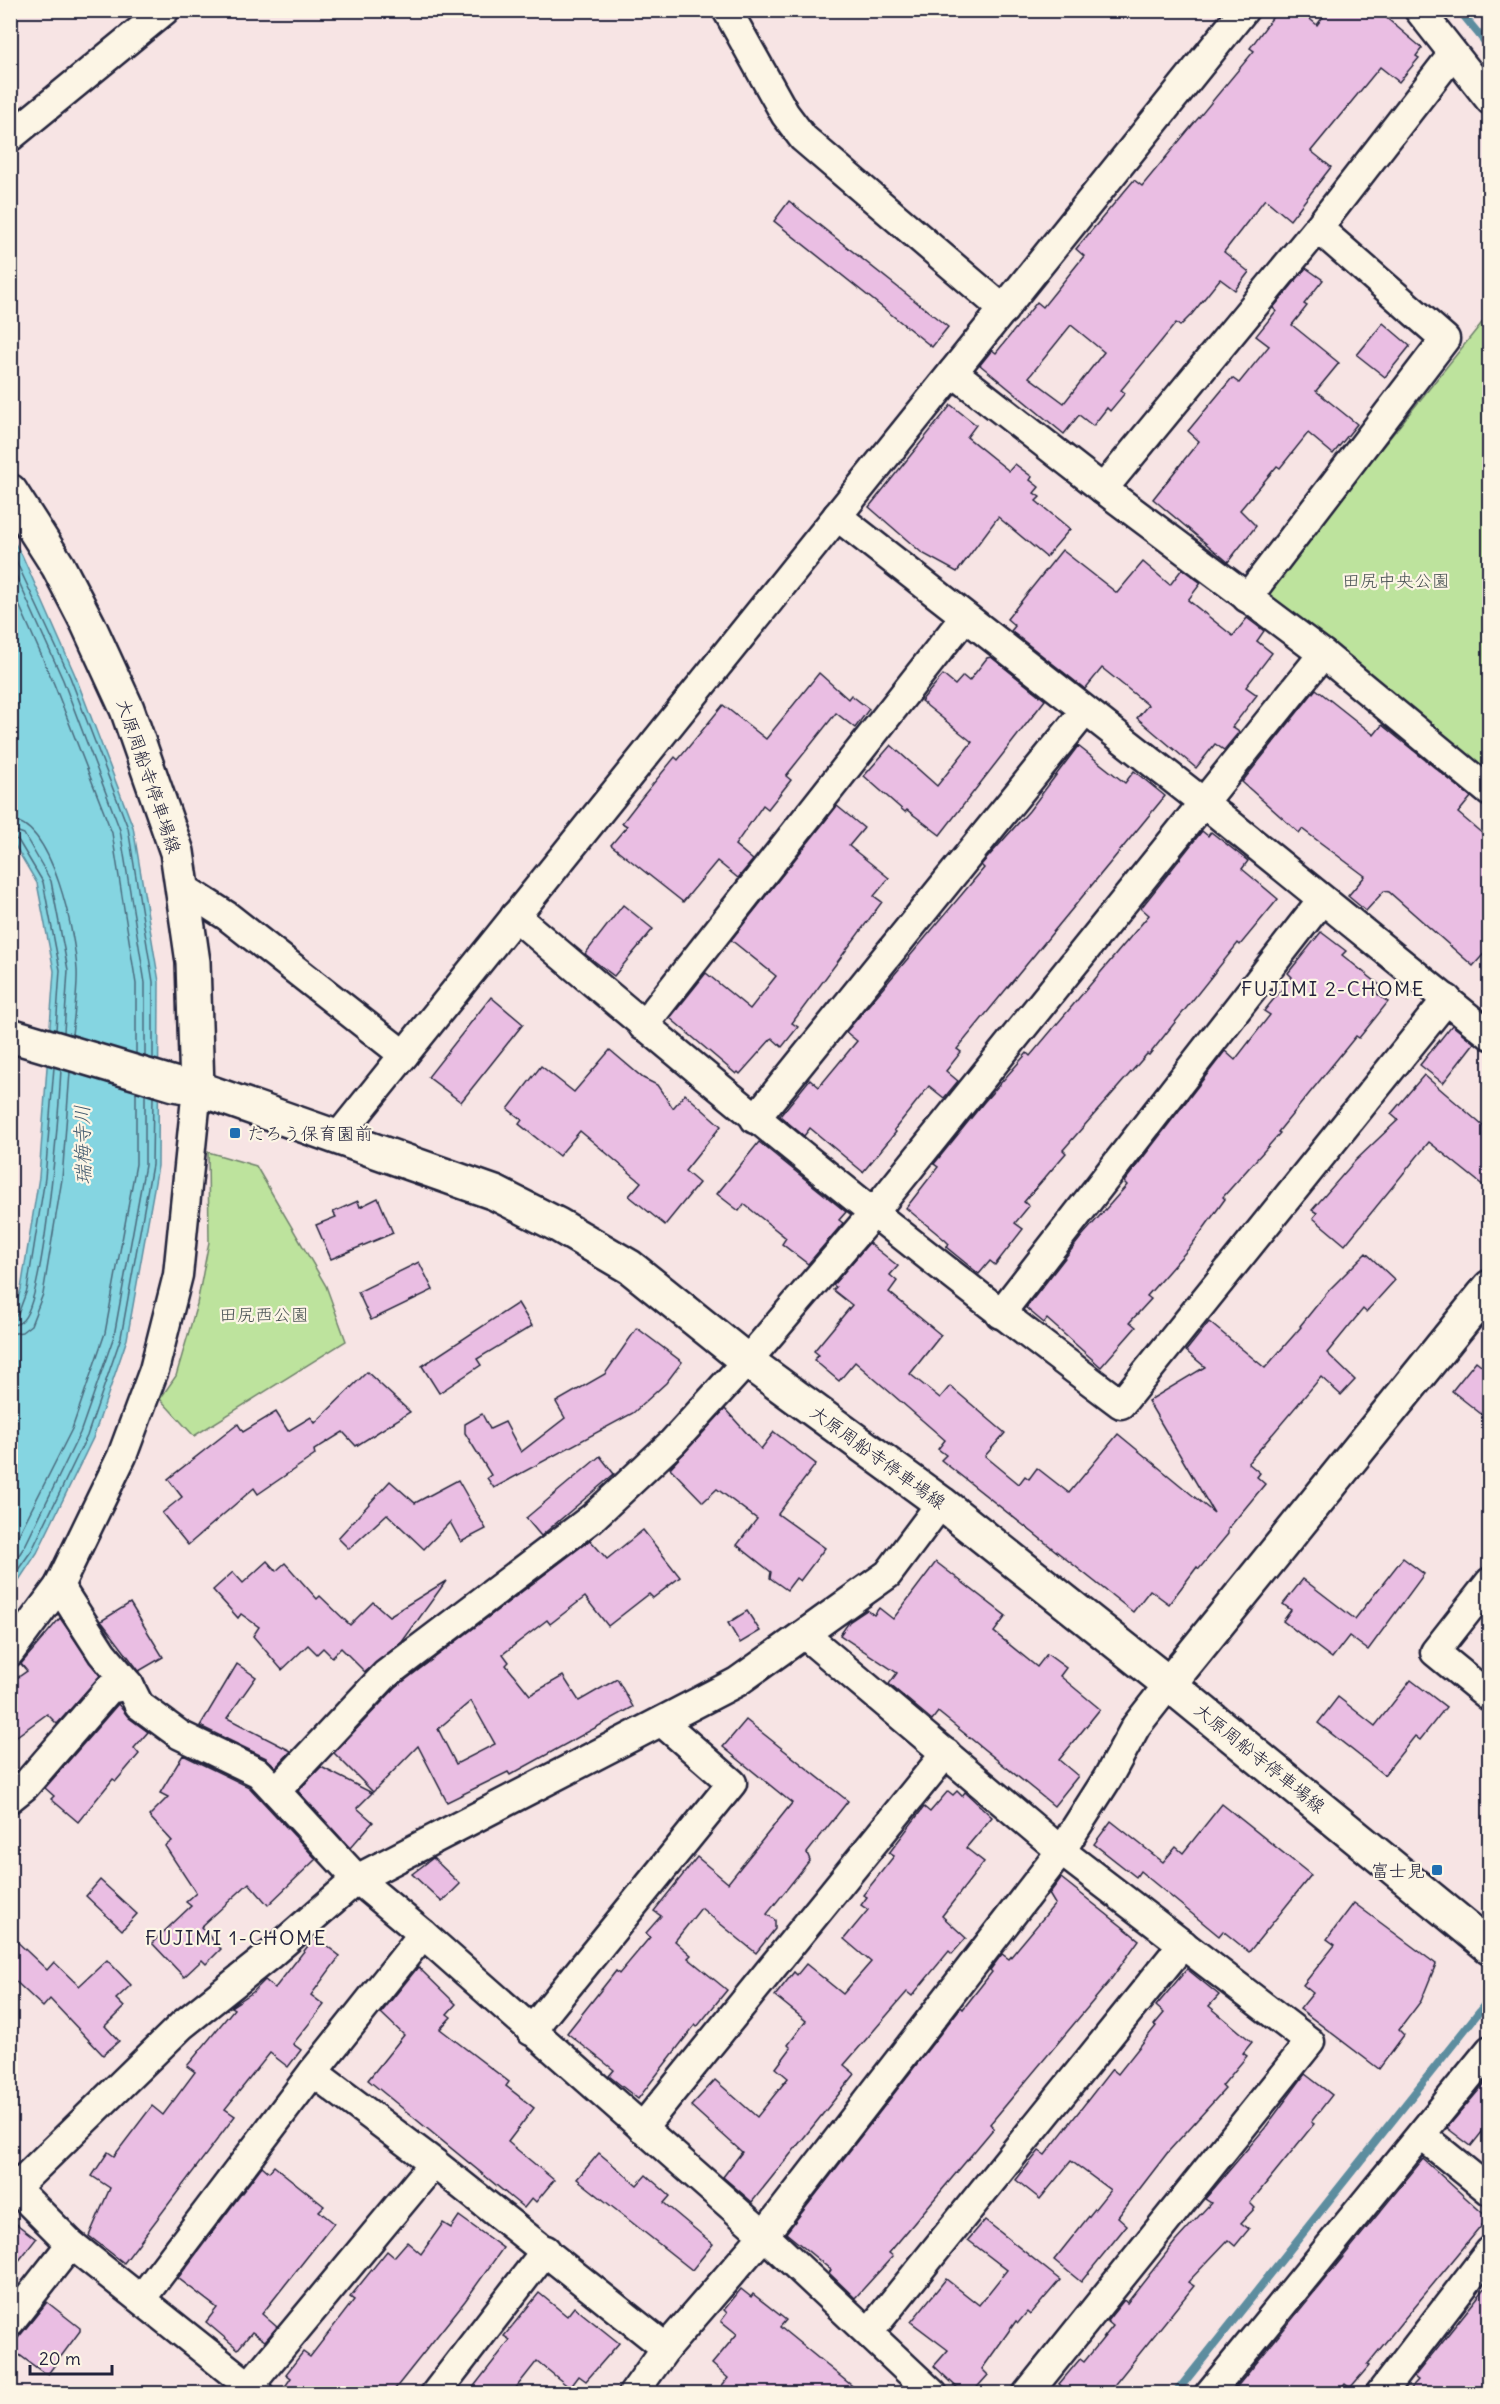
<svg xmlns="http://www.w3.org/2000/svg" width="1500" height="2404" font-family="Delius,'Klee One',sans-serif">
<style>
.green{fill:#bde39d;stroke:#70826c;stroke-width:1.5}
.water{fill:#85d5e1;stroke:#5d8d9f;stroke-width:1.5}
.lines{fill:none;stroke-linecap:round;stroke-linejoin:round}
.shore{stroke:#4a6a7d;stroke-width:1.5}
.stream{stroke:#5d8d9f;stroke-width:8}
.building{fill:#eabee3;stroke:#22223b;stroke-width:1.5;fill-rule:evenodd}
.street-casing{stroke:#22223b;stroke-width:33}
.secondary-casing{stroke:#22223b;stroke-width:38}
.street{stroke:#fcf5e5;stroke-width:28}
.secondary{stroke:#fcf5e5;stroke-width:33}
.poi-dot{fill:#1f6fb2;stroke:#fcf5e5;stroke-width:2}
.labels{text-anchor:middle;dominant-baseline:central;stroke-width:4.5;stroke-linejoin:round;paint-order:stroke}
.park-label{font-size:18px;fill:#495254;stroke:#fcf5e5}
.street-label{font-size:18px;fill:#22223b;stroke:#fcf5e5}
.poi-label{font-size:18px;fill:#22223b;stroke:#fcf5e5;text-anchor:start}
.neighbourhood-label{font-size:20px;letter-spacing:1.5px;fill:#22223b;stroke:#fcf5e5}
.water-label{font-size:20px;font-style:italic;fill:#40586d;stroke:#fcf5e5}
</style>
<rect width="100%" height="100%" fill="#f7e4e4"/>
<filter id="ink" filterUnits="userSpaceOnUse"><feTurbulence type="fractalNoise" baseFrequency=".0167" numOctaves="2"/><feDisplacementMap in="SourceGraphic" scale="12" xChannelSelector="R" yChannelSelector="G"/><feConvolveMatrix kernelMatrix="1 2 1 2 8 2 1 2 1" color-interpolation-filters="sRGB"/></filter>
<g filter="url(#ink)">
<!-- green -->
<g class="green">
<polygon points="1489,314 1489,776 1264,595"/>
<polygon points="208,1152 256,1166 326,1286 346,1341 194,1436 160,1399 176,1376 197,1304 209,1242"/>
</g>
<!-- water -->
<polygon class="water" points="11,537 22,555 75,675 133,827 159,982 158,1166 127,1339 93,1438 37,1553 11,1592 11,1319 21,1289 39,1177 54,971 37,883 11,839"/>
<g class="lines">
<!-- shore -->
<g class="shore">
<polyline points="10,548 70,677 128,828 153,982 153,1059"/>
<polyline points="10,562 63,680 120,830 145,983 145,1057"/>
<polyline points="10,584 54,684 112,833 136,984 136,1054"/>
<path d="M10 820C53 822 75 935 77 970 78 991 74 1014 72 1035"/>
<polyline points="10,829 24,834 51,881 68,970 64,1032"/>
<polyline points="10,837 18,840 43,882 60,970 56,1030"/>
<polyline points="10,1318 18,1314 27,1290 45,1178 54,1067"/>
<path d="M10 1325C15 1325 19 1324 23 1320 45 1296 59 1110 61 1069"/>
<polyline points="10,1334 22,1332 31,1325 43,1294 62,1179 70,1072"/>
<polyline points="10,1552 72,1429 105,1333 136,1164 136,1091"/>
<polyline points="10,1568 25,1546 80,1433 114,1336 145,1165 145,1094"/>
<polyline points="10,1581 32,1550 87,1436 121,1337 152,1165 153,1096"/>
</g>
<!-- stream -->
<g class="stream">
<polyline points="1459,10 1490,48"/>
<polyline points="1175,2394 1490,1998"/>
</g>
</g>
<!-- building -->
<g class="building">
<path d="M1278 10H1299L1317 25 1328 10H1377L1422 48 1416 56 1419 58 1399 82 1380 67 1311 151 1331 167 1290 220 1265 199 1224 252 1249 272 1235 290 1220 279 1192 314 1180 326 1176 323 1121 390 1125 393 1110 411 1107 408 1093 426 1079 415 1064 434 980 365 992 350 996 353 1037 302 1043 307 1084 256 1076 249 1134 180 1142 186 1254 51 1250 48ZM1071 325 1104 352 1064 403 1029 377Z"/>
<polygon points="789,201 948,327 932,347 774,221"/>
<polygon points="1306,268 1323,280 1304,304 1307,306 1292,325 1339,363 1316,391 1357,424 1333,454 1308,433 1280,468 1277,466 1240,510 1256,526 1228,562 1153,499 1199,441 1188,431 1232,378 1239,383 1269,346 1256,336 1276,311 1273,308"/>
<polygon points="1383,323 1410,346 1385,377 1357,355"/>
<polygon points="951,405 976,425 967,437 1009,471 1015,464 1032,477 1030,480 1039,487 1034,493 1040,497 1036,501 1070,529 1046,557 998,517 957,572 922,553 869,507"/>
<polygon points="1062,550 1117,593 1143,562 1170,585 1182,569 1201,583 1188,600 1233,636 1247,618 1264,631 1257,641 1272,653 1246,687 1257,695 1232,727 1239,732 1224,750 1215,744 1196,768 1137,718 1148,705 1102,668 1085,689 1011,631 1015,626 1007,619"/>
<polygon points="991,657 1045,700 940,835 907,810 905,812 864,776 891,745 937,786 972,742 921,701 943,675 955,685 963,676 969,681 987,658"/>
<polygon points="819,673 848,699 851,695 869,709 855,728 836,713 786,776 791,780 768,809 763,805 735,845 753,860 738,878 717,861 683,902 611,845 627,826 622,823 643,796 675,757 678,760 723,705 766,739"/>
<polygon points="1316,689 1374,735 1382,725 1471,797 1458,813 1490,840 1490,947 1473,966 1389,892 1384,891 1366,911 1348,896 1365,876 1302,829 1299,833 1242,782"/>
<polygon points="1078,746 1125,783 1134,771 1165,796 957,1049 961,1052 946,1071 958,1081 944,1098 929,1086 894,1130 896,1132 863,1172 810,1128 804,1136 780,1116 810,1079 819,1087 857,1041 846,1032 984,868 981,865 1029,811"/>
<polygon points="837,806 864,828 849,846 889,878 874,896 882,902 792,1023 798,1027 782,1047 772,1038 740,1074 738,1072 736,1074 670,1018 706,973 750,1009 776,976 731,940"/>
<polygon points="1202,831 1208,836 1211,832 1248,861 1242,869 1278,899 1240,945 1238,943 1149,1055 1147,1054 1063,1150 1066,1153 1024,1202 1029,1206 1015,1223 1023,1229 995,1265 990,1261 979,1274 946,1247 949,1244 945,1240 906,1208 938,1167 934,1164 984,1102 1027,1053 1030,1056 1149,915 1141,908"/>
<polygon points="623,905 653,929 614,976 585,954"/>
<polygon points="1321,932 1346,951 1342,955 1381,986 1376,993 1388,1002 1359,1038 1356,1036 1278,1132 1280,1133 1223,1197 1225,1199 1191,1246 1147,1296 1151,1299 1130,1322 1136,1327 1101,1367 1047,1319 1044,1323 1026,1308 1082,1236 1127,1185 1124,1182 1225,1051 1235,1060 1270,1015 1264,1011 1292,977 1288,973"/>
<polygon points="491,997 523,1024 461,1102 428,1077"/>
<polygon points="1452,1025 1474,1043 1443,1083 1420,1065"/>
<polygon points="610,1050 643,1078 657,1085 673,1108 685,1094 721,1126 685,1171 699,1183 665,1225 629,1196 641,1182 580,1131 559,1156 519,1124 522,1120 508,1109 541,1066 574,1092"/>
<polygon points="1424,1075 1490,1132 1490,1191 1429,1142 1345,1245 1313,1218 1317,1213 1312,1210 1355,1161 1398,1120 1391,1114"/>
<polygon points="759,1142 846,1212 839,1220 843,1223 808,1264 782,1244 786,1238 744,1204 739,1211 717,1194"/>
<polygon points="378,1198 393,1233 331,1259 316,1225 336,1217 333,1212 358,1201 360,1207"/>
<polygon points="869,1243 898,1266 890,1275 897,1281 889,1292 941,1335 910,1374 940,1398 950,1386 1005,1433 985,1456 1019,1484 1025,1476 1029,1479 1037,1468 1069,1493 1118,1434 1214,1513 1148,1401 1205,1367 1186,1351 1209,1322 1265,1368 1301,1327 1300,1326 1330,1289 1366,1253 1395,1280 1366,1312 1363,1309 1327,1353 1355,1380 1341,1395 1321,1377 1248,1463 1260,1473 1257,1477 1265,1484 1228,1529 1228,1534 1199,1569 1197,1567 1169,1604 1150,1590 1133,1612 941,1460 946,1455 938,1449 945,1440 855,1362 839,1381 814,1360 819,1355 814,1351 852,1305 833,1290 836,1287 833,1285"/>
<polygon points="419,1262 433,1290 371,1320 358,1292"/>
<polygon points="518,1303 532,1326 477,1359 481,1365 439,1393 422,1366"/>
<polygon points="637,1328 682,1362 666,1383 633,1413 494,1488 487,1478 491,1475 465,1433 465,1424 482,1414 490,1429 505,1422 521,1452 565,1418 556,1402 605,1374"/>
<polygon points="1476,1361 1490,1372 1490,1421 1452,1391"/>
<polygon points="367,1372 410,1412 356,1446 343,1432 314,1450 315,1455 258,1494 254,1488 188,1545 162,1513 182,1497 168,1479 238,1424 243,1432 276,1412 288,1431 311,1417 315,1423"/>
<polygon points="725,1409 761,1449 774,1432 816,1464 778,1514 825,1548 800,1581 796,1578 787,1590 770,1578 771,1572 737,1545 757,1519 717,1489 703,1502 670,1468"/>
<polygon points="600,1456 614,1474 541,1536 526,1518"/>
<polygon points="458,1480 486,1529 461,1542 450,1522 424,1549 387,1514 349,1549 338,1538 390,1481 415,1503"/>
<path d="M643 1530 680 1577 653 1598 649 1594 608 1626 585 1597 550 1624 547 1620 503 1654 509 1662 506 1665 530 1695 563 1676 579 1701 617 1679 633 1707 510 1775 508 1772 447 1802 418 1746 373 1792 334 1753 396 1687 590 1540 607 1559ZM471 1701 495 1744 456 1764 438 1729Z"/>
<polygon points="1403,1558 1424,1574 1368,1650 1349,1636 1332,1658 1283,1621 1291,1610 1283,1604 1303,1579 1355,1619"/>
<polygon points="267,1561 276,1571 285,1563 317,1599 320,1596 350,1625 373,1602 389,1616 446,1581 402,1642 365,1672 341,1648 332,1657 323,1648 317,1654 308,1645 282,1670 253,1636 259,1627 241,1614 238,1618 213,1590 233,1572 243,1583"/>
<polygon points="936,1562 1006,1616 994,1632 1037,1667 1047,1654 1066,1668 1060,1676 1100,1709 1059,1760 1078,1776 1054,1806 938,1712 932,1720 889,1684 897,1673 840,1635 849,1622 867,1610 874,1615 879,1608 893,1619"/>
<polygon points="130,1603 163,1657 139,1671 101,1621"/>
<polygon points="747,1611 760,1631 740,1643 728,1623"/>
<polygon points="60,1618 100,1676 57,1724 47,1714 10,1741 10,1683 27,1671 21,1664"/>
<polygon points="237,1664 256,1677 227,1718 291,1751 276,1767 266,1758 200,1726"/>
<polygon points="1411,1680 1446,1707 1420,1740 1415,1736 1384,1775 1318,1723 1338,1697 1375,1726"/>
<polygon points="118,1704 129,1718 148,1732 134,1748 139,1754 116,1781 113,1779 78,1822 51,1799 54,1796 45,1788"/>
<polygon points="746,1720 848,1801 807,1853 810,1860 767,1914 775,1920 775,1929 756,1953 701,1908 675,1941 691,1955 688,1958 727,1990 697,2027 695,2025 638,2099 609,2076 614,2070 567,2033 616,1971 619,1974 650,1937 646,1933 661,1916 654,1911 697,1857 728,1883 792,1803 723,1747"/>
<polygon points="183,1755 249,1787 316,1859 268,1905 249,1883 201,1927 221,1949 206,1964 202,1960 184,1977 152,1943 191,1906 186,1902 196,1893 165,1846 172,1841 149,1816 168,1797 160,1793"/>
<polygon points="321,1767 372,1793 357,1808 373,1822 350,1848 298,1791"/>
<polygon points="948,1791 953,1795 957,1791 962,1796 965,1792 992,1817 966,1848 984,1862 942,1916 966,1938 952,1954 949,1951 912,1996 907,1992 844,2065 855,2074 752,2202 723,2177 742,2152 691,2106 715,2080 757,2117 788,2078 776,2068 791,2048 788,2045 806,2021 775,1996 794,1972 797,1975 806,1964 843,1994 871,1962 844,1939 868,1910 861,1905 867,1897 863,1895 894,1856 889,1853 924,1807 930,1812"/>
<polygon points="1222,1804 1311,1875 1249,1952 1223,1931 1219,1936 1140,1871 1136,1877 1094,1844 1111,1821 1163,1862 1176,1847 1183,1853"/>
<polygon points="433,1858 460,1884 442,1902 412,1874"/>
<polygon points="1061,1878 1139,1940 1109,1982 990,2124 994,2128 889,2253 893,2256 855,2298 829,2273 831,2270 786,2233 961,2007 963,2009 992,1972 990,1970 1002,1954 1009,1959 1055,1904 1049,1894"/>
<polygon points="100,1880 137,1914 122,1930 86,1896"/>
<polygon points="1354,1903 1436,1964 1421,2001 1399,2030 1404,2035 1379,2069 1300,2009 1313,1993 1303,1985 1335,1945 1327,1939"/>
<polygon points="10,1935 47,1970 54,1962 79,1986 107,1960 131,1985 116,1999 124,2007 105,2026 119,2041 103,2055 50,1999 43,2007 10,1976"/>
<polygon points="315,1937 340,1956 311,1995 324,2005 293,2044 301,2050 288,2067 270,2053 225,2109 235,2116 124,2263 89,2236 110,2188 92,2176 108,2152 114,2156 152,2106 163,2115 195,2072 187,2066 234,2009 231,2007 253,1992 265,1980 275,1988"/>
<polygon points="418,1967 456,2004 447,2014 451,2017 440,2029 509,2082 506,2086 534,2108 508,2142 554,2180 536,2202 532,2198 524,2208 368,2080 404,2035 381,2013"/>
<polygon points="1187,1969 1219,1995 1209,2006 1252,2042 1243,2053 1247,2056 1222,2086 1225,2089 1168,2152 1118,2217 1127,2225 1081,2282 1054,2260 1110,2190 1071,2161 1040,2199 1016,2180 1039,2151 1045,2155 1112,2069 1118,2074 1156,2026 1154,2025 1164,2013 1156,2006"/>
<polygon points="1305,2074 1332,2095 1311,2122 1314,2124 1250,2203 1255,2208 1241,2223 1249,2229 1235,2246 1228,2240 1188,2282 1194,2286 1107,2394 1071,2394 1059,2384 1080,2359 1084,2362 1113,2326 1107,2321 1124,2300 1127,2303 1175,2242 1211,2203 1205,2199 1265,2128"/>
<polygon points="1490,2077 1490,2122 1471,2146 1447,2128"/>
<polygon points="599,2153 637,2185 646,2175 670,2196 664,2203 713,2244 692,2270 577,2179"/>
<polygon points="1423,2159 1488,2218 1405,2318 1367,2365 1369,2366 1350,2388 1345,2384 1337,2394 1231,2394"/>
<polygon points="262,2166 269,2172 274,2166 324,2206 319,2211 334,2223 262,2314 277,2327 265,2341 252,2332 238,2349 206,2322 217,2308 178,2278"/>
<polygon points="459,2216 503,2248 465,2301 391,2394 280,2394 291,2378 286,2374 303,2352 310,2357 354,2300 350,2297 387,2251 394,2257 407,2242 421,2254 443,2223 451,2228"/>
<polygon points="10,2219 36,2239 10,2272"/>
<polygon points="985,2220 1060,2280 1030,2315 1027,2312 1018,2323 1016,2321 982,2369 988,2375 971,2394 964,2394 934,2366 948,2350 911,2322 946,2279 979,2305 1007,2270 968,2240"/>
<polygon points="1490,2282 1490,2394 1405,2394 1418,2380 1414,2377"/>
<polygon points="741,2289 751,2297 753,2294 786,2320 780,2327 862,2394 715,2394 728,2378 712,2364 737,2334 721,2321 727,2313 724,2310"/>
<polygon points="539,2293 567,2316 574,2307 619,2343 586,2381 579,2376 570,2388 537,2361 511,2394 468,2394 510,2340 504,2336"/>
<polygon points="47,2302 80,2328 80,2331 48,2374 44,2373 10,2348"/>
</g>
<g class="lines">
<defs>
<g id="street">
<polyline points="727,10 785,114 803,138 1004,310"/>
<polyline points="1419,10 1490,100"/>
<polyline points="10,137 165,10"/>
<polyline points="953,372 1103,489 1323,654 1490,792"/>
<polyline points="1103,489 1318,228 1453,54"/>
<polyline points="837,516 1204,803 1490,1035"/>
<polyline points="1247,598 1445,339 1318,228"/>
<polyline points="183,888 227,916 404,1055"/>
<path d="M515 916C712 1084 913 1249 1121 1404L1447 999"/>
<polyline points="643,1026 964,618"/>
<polyline points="755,1119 1085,711"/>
<polyline points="338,1137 1244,10"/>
<polyline points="1000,1314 1321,901"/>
<polyline points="1490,1582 1435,1652 1490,1697"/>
<polyline points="59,1586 102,1653 129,1685 139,1705 180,1735 259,1773 357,1879 423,1934 764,2235 933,2394"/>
<polyline points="805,1635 1061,1851 1310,2042 1027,2394"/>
<polyline points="10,1652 59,1586 122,1456 154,1370 178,1275 197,1088"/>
<polyline points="276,1791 385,1675 592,1518 673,1442 747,1361 875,1211 1323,654"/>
<polyline points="10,1798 25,1786 109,1689 129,1685"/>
<polyline points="531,2031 732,1783 662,1722"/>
<polyline points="313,2072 434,2163 666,2348"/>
<polyline points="642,2128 946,1753"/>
<polyline points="1421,2135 1490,2191"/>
<polyline points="10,2183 71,2244 259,2394"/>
<polyline points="15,2188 182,2025 271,1954 357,1879 737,1682 888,1574 941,1503"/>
<polyline points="141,2299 313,2072 423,1934"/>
<polyline points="10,2322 71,2244"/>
<polyline points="870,2331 1183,1944"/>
<polyline points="249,2386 434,2163"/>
<polyline points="435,2394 546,2250"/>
<polyline points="633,2394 666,2348 764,2235 1061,1851 1107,1779 1136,1726 1169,1684"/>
<polyline points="1209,2394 1490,2050"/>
<polyline points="1380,2394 1490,2251"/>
</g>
<g id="secondary">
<polyline points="10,491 58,566 88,624 127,709 177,852 193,962 197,1088"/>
<polyline points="10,1035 174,1084 197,1088 495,1193 558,1225 630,1267 747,1361 941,1503 1169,1684 1490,1947"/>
<polyline points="1169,1684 1490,1287"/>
</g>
</defs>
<!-- street casing -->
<use href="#street" class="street-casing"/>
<!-- secondary casing -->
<use href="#secondary" class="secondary-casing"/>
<!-- street -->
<use href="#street" class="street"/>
<!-- secondary -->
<use href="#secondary" class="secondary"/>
</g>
</g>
<!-- markers -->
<g class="poi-dot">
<rect x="229" y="1127" width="12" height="12" rx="3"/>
<rect x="1431" y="1864" width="12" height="12" rx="3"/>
</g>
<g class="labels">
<!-- park labels -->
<g class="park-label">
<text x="1396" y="580">田尻中央公園</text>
<text x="264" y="1314">田尻西公園</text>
</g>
<!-- street labels -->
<g class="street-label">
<text transform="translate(149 776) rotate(71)">大原周船寺停車場線</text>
<text transform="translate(878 1457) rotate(36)">大原周船寺停車場線</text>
<text transform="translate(1260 1758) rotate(39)">大原周船寺停車場線</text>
</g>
<!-- poi labels -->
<g class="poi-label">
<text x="247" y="1133">たろう保育園前</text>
<text x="1425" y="1870" text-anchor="end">富士見</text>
</g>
<!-- neighbourhood labels -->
<g class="neighbourhood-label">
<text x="1333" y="988">FUJIMI 2-CHOME</text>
<text x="236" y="1937">FUJIMI 1-CHOME</text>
</g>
<!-- water labels -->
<g class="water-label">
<text transform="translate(82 1145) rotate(-91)">瑞梅寺川</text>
</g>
</g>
<!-- margin -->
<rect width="1500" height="2404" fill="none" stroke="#fcf5e5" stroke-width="36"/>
<rect x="18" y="18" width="1464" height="2368" fill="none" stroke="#22223b" stroke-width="2" filter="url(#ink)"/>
<!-- scale -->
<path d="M30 2365v9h82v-9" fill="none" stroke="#22223b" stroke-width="3"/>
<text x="39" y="2365" font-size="18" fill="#22223b" stroke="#fcf5e5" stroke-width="4.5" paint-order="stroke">20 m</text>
</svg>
